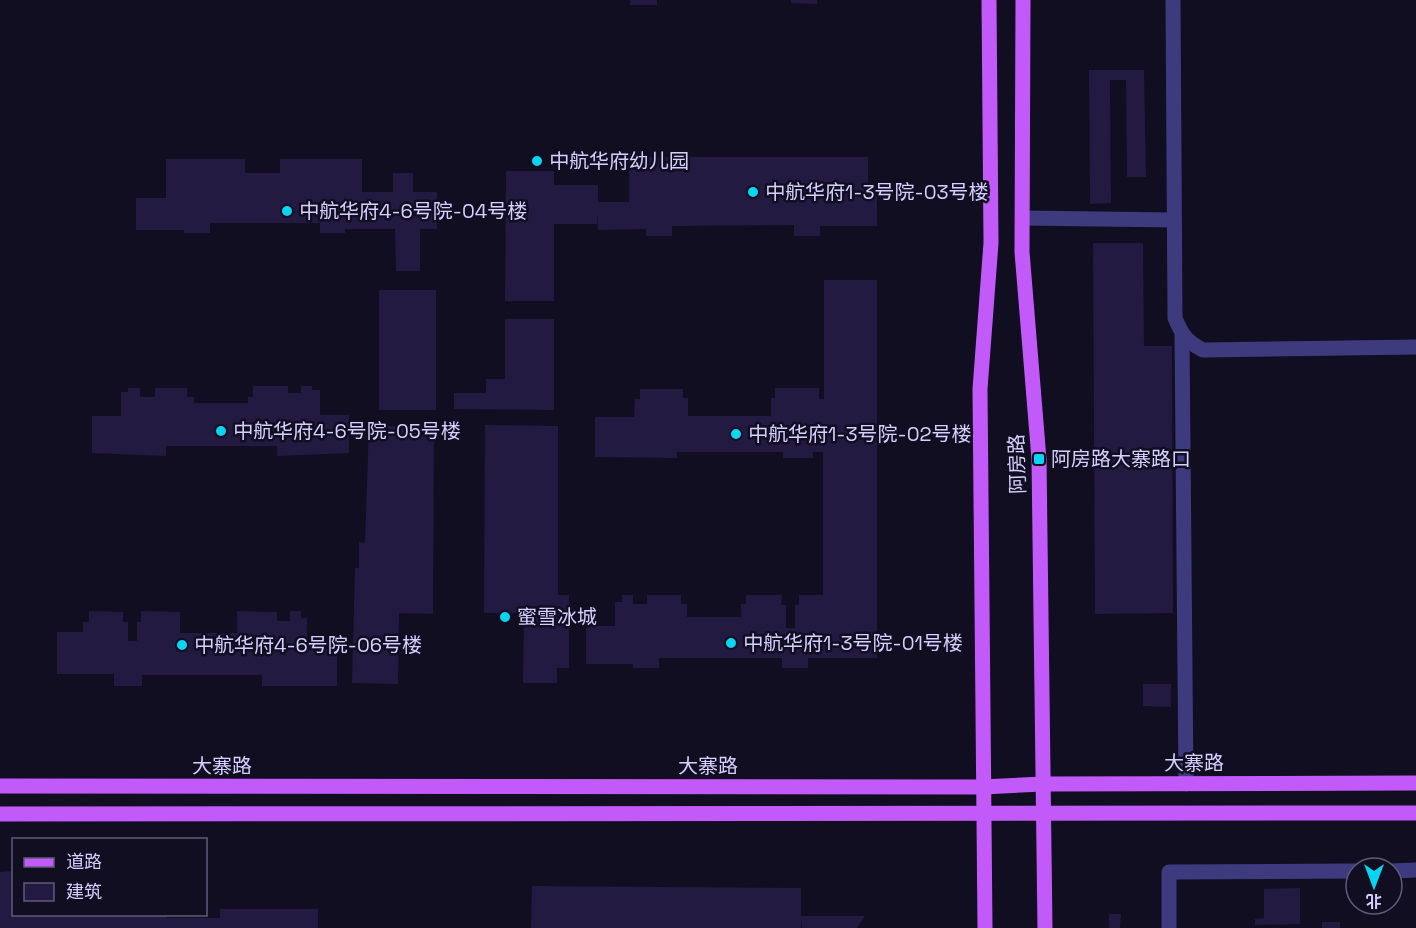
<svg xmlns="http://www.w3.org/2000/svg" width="1416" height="928" font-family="'Space Grotesk','Noto Sans SC',sans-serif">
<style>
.building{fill:#231a41}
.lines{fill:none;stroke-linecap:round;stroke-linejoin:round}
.minor{stroke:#3e3a7e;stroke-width:15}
.major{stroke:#c25afa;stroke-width:15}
.poi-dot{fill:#07d5f1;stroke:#110e21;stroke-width:2}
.labels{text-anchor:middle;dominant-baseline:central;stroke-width:5;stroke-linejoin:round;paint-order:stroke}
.poi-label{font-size:20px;fill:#d5cffe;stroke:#110e21;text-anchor:start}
.street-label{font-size:20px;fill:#d5cffe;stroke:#110e21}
</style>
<rect width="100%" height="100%" fill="#110e21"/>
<!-- building -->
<g class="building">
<rect x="630" y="0" width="27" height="5"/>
<polygon points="791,0 817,0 817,4 791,3"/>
<polygon points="1089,70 1144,70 1146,177 1127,177 1126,80 1110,80 1111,203 1090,204"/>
<polygon points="629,157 868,157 868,183 877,183 877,226 820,226 820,236 794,236 794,225 672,226 672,236 646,236 646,229 598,230 597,211 597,224 554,224 554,301 505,301 506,171 554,171 554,185 598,185 598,202 629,202"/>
<polygon points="166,159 245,159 245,173 280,173 280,159 362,159 362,192 393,192 393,173 413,173 413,192 437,192 437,229 420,229 420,271 396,271 395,229 345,229 345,233 320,233 320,223 210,223 210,233 184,233 184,230 136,230 136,198 166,198"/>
<polygon points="1093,243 1143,243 1144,346 1172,346 1173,613 1095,614"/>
<polygon points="824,280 877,280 877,658 808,658 808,668 782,668 782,658 659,658 659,668 633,668 633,664 586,664 586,626 615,626 615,602 622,602 622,595 633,595 633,604 647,604 647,595 681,595 681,604 687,604 687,617 741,617 741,604 746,604 746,595 782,595 781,605 786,605 786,628 795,628 795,605 799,605 799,595 823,595 823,452 813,452 813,458 783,458 783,452 677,452 677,458 595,457 595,417 634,417 635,399 640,399 640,389 683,389 683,398 688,398 688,416 771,416 771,398 775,398 775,388 819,388 819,399 824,399"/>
<rect x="379" y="290" width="57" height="120"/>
<polygon points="505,319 554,319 554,410 454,409 454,393 486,393 486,379 505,379"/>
<polygon points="253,386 288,386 288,393 301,393 301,386 312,386 312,390 320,390 320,415 349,415 349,453 277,456 277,446 166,446 166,456 92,453 92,416 121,416 121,392 128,392 128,388 140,388 140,397 155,397 155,388 187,388 187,397 194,397 194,403 248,403 248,397 253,397"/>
<polygon points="485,425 558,426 558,595 569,595 569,668 557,668 557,683 523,683 524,613 484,613"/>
<polygon points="369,426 434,427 433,614 399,613 398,684 352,683 355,568 359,568 359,542 365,543"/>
<polygon points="89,611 123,612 123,622 128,622 128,641 137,641 137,622 141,622 141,611 180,612 180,633 237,633 237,611 277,612 277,621 290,621 290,611 301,611 301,618 307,618 307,649 337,649 337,686 262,686 262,675 142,675 142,686 114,686 114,674 57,674 57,632 83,632 83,622 89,622"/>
<polygon points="1143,684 1171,684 1171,707 1143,706"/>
<polygon points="14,871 14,914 167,914 167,918 220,918 220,909 318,909 318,928 0,928 0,872"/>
<polygon points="532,886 801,888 801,916 865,916 857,928 802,928 801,919 801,928 531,928"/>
<polygon points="1300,888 1300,924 1255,925 1255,919 1264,918 1264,889"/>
<polygon points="1109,914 1121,914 1120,928 1109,928"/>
<rect x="1322" y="922" width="18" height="6"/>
</g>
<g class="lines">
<!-- minor -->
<g class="minor">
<path d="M1173 0 1175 318C1182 335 1187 342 1203 350L1416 347"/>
<polyline points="1023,218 1174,220"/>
<polyline points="1182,335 1186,784"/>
<polyline points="1392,871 1416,870"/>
<polyline points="1169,928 1169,872 1356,871"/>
</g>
<!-- major -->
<g class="major">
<polyline points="1023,0 1022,252 1039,459 1045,928"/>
<polyline points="0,786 983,787 1043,784 1416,783"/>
<polyline points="0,814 1416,813"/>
<polyline points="985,928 980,389 991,243 989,0"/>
</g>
</g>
<!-- markers -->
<g class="poi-dot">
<circle cx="537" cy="161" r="6"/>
<circle cx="753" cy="192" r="6"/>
<circle cx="287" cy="211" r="6"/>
<circle cx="221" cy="431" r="6"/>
<circle cx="736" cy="434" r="6"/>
<rect x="1033" y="453" width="12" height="12" rx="3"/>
<circle cx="505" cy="617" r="6"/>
<circle cx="731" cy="643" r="6"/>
<circle cx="182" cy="645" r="6"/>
</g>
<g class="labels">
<!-- poi labels -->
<g class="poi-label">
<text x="549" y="161">中航华府幼儿园</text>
<text x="765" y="192">中航华府1-3号院-03号楼</text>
<text x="299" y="211">中航华府4-6号院-04号楼</text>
<text x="233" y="431">中航华府4-6号院-05号楼</text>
<text x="748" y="434">中航华府1-3号院-02号楼</text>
<text x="1051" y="459">阿房路大寨路口</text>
<text x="517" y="617">蜜雪冰城</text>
<text x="743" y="643">中航华府1-3号院-01号楼</text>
<text x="194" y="645">中航华府4-6号院-06号楼</text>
</g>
<!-- street labels -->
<g class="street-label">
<text transform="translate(1017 464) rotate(-92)">阿房路</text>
<text x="1194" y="763">大寨路</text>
<text x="222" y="766">大寨路</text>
<text x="708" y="766">大寨路</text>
</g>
</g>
<!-- legend -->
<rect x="12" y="838" width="195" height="78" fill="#110e21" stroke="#5f5b79" stroke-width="1.5"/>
<rect x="24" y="858" width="30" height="9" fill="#c25afa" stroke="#5f5b79" stroke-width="1.5"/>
<text x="66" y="868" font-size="18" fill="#d5cffe">道路</text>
<rect x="24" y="883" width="30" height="18" fill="#231a41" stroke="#5f5b79" stroke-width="1.5"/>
<text x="66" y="898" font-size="18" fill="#d5cffe">建筑</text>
<!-- north arrow -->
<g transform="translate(1374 886) rotate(180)"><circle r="28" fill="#110e21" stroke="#5f5b79" stroke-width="1.5"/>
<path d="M0-4.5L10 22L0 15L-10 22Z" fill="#07d5f1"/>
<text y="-9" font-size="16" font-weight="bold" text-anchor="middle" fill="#d5cffe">北</text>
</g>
</svg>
